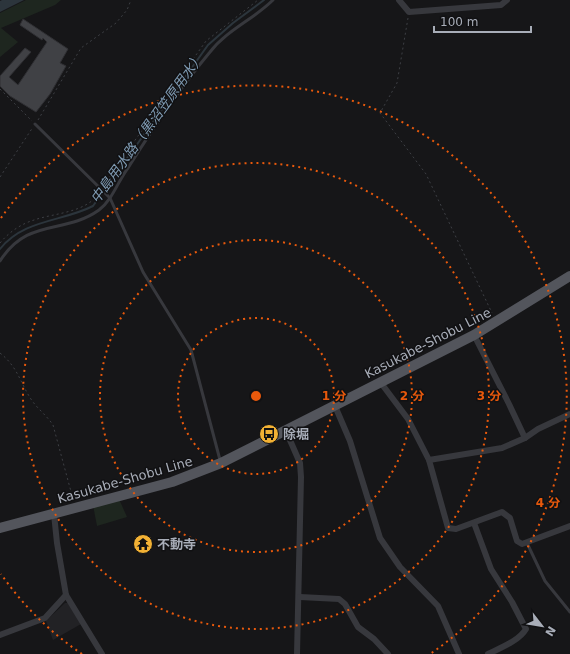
<svg xmlns="http://www.w3.org/2000/svg" width="570" height="654" font-family="'DejaVu Sans','Noto Sans JP',sans-serif">
<style>
.built{fill:#222225}
.green{fill:#1e261f}
.water{fill:#2c353c}
.lines{fill:none;stroke-linecap:round;stroke-linejoin:round}
.stream{stroke:#2c353c;stroke-width:2}
.building{fill:#404145;stroke:#303034}
.path{stroke:#3d3f44;stroke-width:1;stroke-dasharray:2 3;stroke-linecap:butt}
.service{stroke:#37383d;stroke-width:3}
.minor{stroke:#37383d;stroke-width:6}
.primary{stroke:#53555c;stroke-width:10}
.ring{fill:none;stroke:#e8590c;stroke-width:2;stroke-dasharray:2 4}
.labels{text-anchor:middle;dominant-baseline:central;stroke-width:3;stroke-linejoin:round;paint-order:stroke}
.street-label{font-size:13px;fill:#a8adb8;stroke:#111113}
.poi-label{font-size:13px;font-weight:bold;fill:#a8adb8;stroke:#111113;text-anchor:start}
.water-label{font-size:14px;font-style:italic;fill:#7f9bb3;stroke:#111113}
.centre{fill:#e8590c;stroke:#111113;stroke-width:2}
.ring-label{font-size:12px;text-anchor:middle;font-weight:bold;fill:#e8590c;stroke:#111113;stroke-width:3;stroke-linejoin:round;paint-order:stroke}
</style>
<rect width="100%" height="100%" fill="#161618"/>
<!-- built -->
<polygon class="built" points="65,603 68,603 81,624 53,640 46,621"/>
<!-- green -->
<g class="green">
<polygon points="26,0 61,0 55,5 1,28 18,42 0,57 0,13"/>
<polygon points="119,499 127,517 97,526 93,505"/>
</g>
<!-- water -->
<polygon class="water" points="2,0 24,0 0,12 0,1"/>
<g class="lines">
<!-- stream -->
<path class="stream" d="M0 249C24 219 62 222 93 206L208 45 233 23 264 0"/>
</g>
<!-- building -->
<polygon class="building" points="23,19 68,49 60,63 66,66 50,94 36,112 10,96 0,86 0,76 25,48 31,52 9,77 18,85 47,42 43,38 42,40 20,25"/>
<g class="lines">
<!-- path -->
<g class="path">
<polyline points="408,18 397,83 380,113 426,174 492,313"/>
<polyline points="0,89 32,121"/>
<polyline points="38,120 81,48 116,23 127,10 131,0"/>
<polyline points="0,177 33,127"/>
<polyline points="104,186 118,164 206,41 258,0"/>
<path d="M0 243C9 232 21 224 34 220 54 213 86 213 99 193"/>
<path d="M0 353C19 368 20 384 33 402 39 410 47 416 53 425L73 499"/>
</g>
<!-- service -->
<g class="service">
<polyline points="35,124 110,198 143,272 191,350 220,460"/>
<path d="M0 261C28 217 64 235 99 210 113 199 118 181 128 168 153 128 180 88 210 52 227 30 254 19 273 0"/>
<polyline points="527,543 545,581 570,612"/>
</g>
<!-- minor -->
<g class="minor">
<polyline points="399,0 409,12 501,5 507,0"/>
<polyline points="474,335 509,404 525,438"/>
<polyline points="381,383 408,419 429,460 502,448 525,438 538,429 570,414"/>
<polyline points="335,406 350,441 380,538 400,567 438,606 459,654"/>
<polyline points="286,431 300,463 301,477 297,654"/>
<polyline points="429,460 448,528 456,529 502,512 510,518 517,541 522,544 570,526"/>
<polyline points="54,514 57,543 66,595 102,654"/>
<path d="M474 523 491 569 512 602 526 629C519 641 500 648 488 654"/>
<polyline points="300,597 339,599 345,604 358,627 374,639 388,654"/>
<polyline points="0,635 45,618 66,595"/>
</g>
<!-- primary -->
<polyline class="primary" points="0,528 172,482 221,463 474,335 570,276"/>
</g>
<!-- distance rings -->
<g class="ring">
<circle cx="256" cy="396" r="78"/>
<circle cx="256" cy="396" r="156"/>
<circle cx="256" cy="396" r="233"/>
<path d="M82 654A311 311 0 0 1 1 574M1 218A311 311 0 1 1 430 654"/>
</g>
<!-- icons -->
<defs>
<symbol id="bus-disc" viewBox="-11 -11 22 22"><circle r="9.5" fill="#f2b134" stroke="#111113"/><path d="M-5-6H5V4H4V6H2V4H-2V6H-4V4H-5ZM-3.5-4V0h7V-4ZM-3.5 1.2v1.5H-2V1.2ZM2 1.2v1.5H3.5V1.2Z" fill="#111"/></symbol>
<symbol id="temple-disc" viewBox="-11 -11 22 22"><circle r="9.5" fill="#f2b134" stroke="#111113"/><path d="M0-6L5-2H3V0L6.5 2.5H4V6H1.5V3h-3V6H-4V2.5H-6.5L-3 0V-2H-5Z" fill="#111"/></symbol>
</defs>
<g fill-rule="evenodd">
<use href="#bus-disc" x="258" y="423" width="22" height="22"/>
<use href="#temple-disc" x="132" y="533" width="22" height="22"/>
</g>
<g class="labels">
<!-- street labels -->
<g class="street-label">
<text transform="translate(428 343) rotate(-27)">Kasukabe-Shobu Line</text>
<text transform="translate(125 480) rotate(-16)">Kasukabe-Shobu Line</text>
</g>
<!-- poi labels -->
<g class="poi-label">
<text x="283" y="434">除堀</text>
<text x="157" y="544">不動寺</text>
</g>
<!-- water labels -->
<g class="water-label">
<text transform="translate(147 128) rotate(-54)">中島用水路（黒沼笠原用水）</text>
</g>
</g>
<circle cx="256" cy="396" r="6" class="centre"/>
<g class="ring-label">
<text x="334" y="400">1 分</text>
<text x="412" y="400">2 分</text>
<text x="489" y="400">3 分</text>
<text x="548" y="507">4 分</text>
</g>
<!-- north arrow -->
<g transform="translate(542 626) rotate(121)" stroke="#111113" stroke-width="3" paint-order="stroke">
<path d="M0-3L7 15L0 10L-7 15Z" fill="#a8adb8"/>
<text y="-6" font-size="11" font-weight="bold" text-anchor="middle" fill="#a8adb8">N</text>
</g>
<!-- scale -->
<path d="M434 26v6h97v-6" fill="none" stroke="#a8adb8" stroke-width="2"/>
<text x="440" y="26" font-size="12" fill="#a8adb8" stroke="#111113" stroke-width="3" paint-order="stroke">100 m</text>
</svg>
